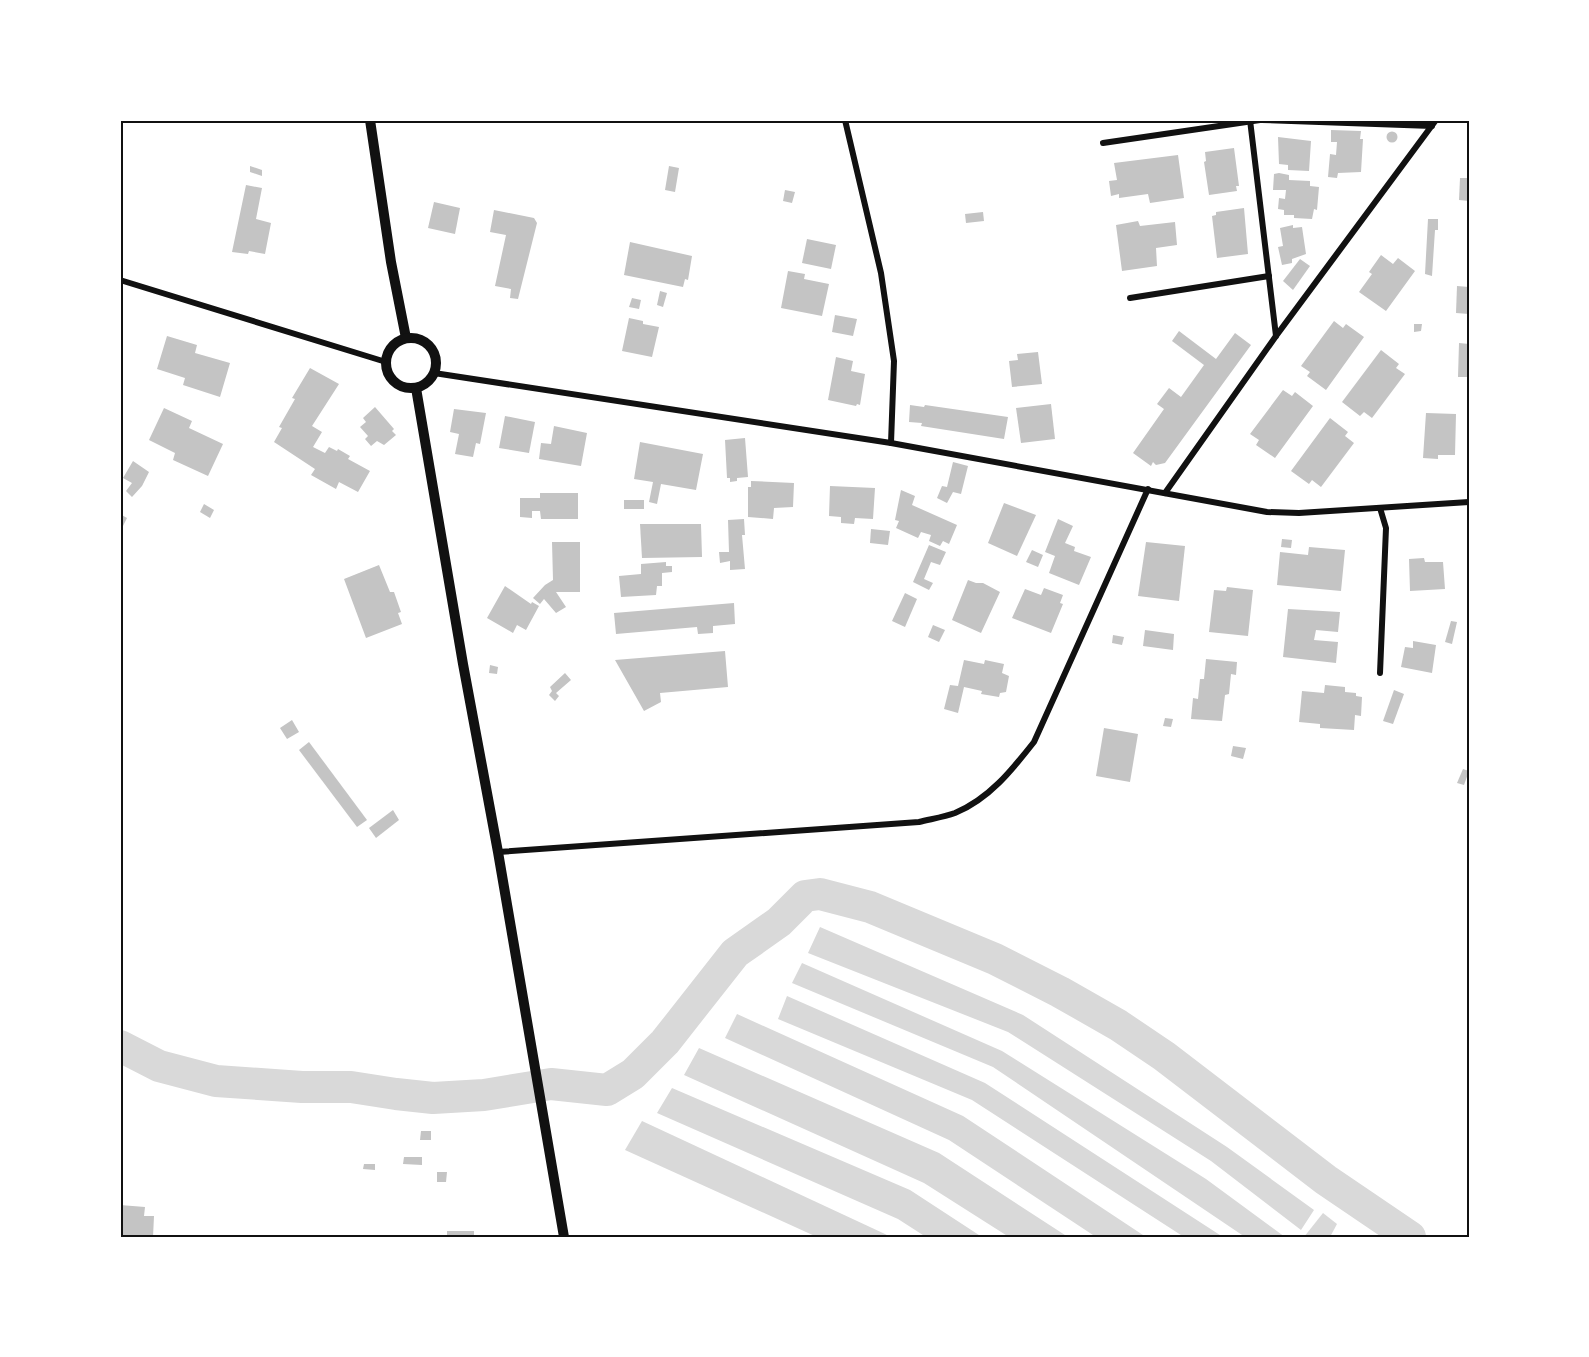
<svg xmlns="http://www.w3.org/2000/svg" width="1589" height="1357" font-family="'Source Serif 4',serif">
<style>
.water{fill:#d9d9d9}
.lines{fill:none;stroke-linecap:round;stroke-linejoin:round}
.river{stroke:#d9d9d9;stroke-width:32}
.building{fill:#c4c4c4}
.minor{stroke:#111;stroke-width:6}
.tertiary{stroke:#111;stroke-width:10}
.neatline{fill:none;stroke:#111;stroke-width:2}
</style>
<rect width="100%" height="100%" fill="#fff"/>
<!-- water -->
<g class="water">
<polygon points="820,927 1023,1015 1227,1147 1314,1210 1301,1230 1211,1161 1008,1032 808,953"/>
<polygon points="802,963 1002,1051 1206,1179 1285,1237 1245,1237 993,1067 792,983"/>
<polygon points="787,996 985,1083 1223,1237 1184,1237 972,1100 778,1019"/>
<polygon points="737,1014 963,1116 1146,1237 1096,1237 949,1140 725,1038"/>
<polygon points="699,1048 939,1153 1068,1237 1009,1237 924,1183 684,1075"/>
<polygon points="672,1088 910,1190 982,1237 926,1237 898,1219 657,1113"/>
<polygon points="642,1121 885,1234 890,1237 817,1237 625,1150"/>
<polygon points="1323,1213 1337,1224 1330,1237 1304,1237"/>
</g>
<g class="lines">
<!-- river -->
<polyline class="river" points="120,1046 159,1066 216,1081 302,1087 351,1087 396,1094 433,1098 484,1095 551,1084 607,1090 633,1074 665,1042 735,953 779,922 805,896 820,894 870,907 995,959 1060,992 1118,1025 1164,1056 1326,1180 1410,1237"/>
</g>
<!-- building -->
<g class="building">
<polygon points="1331,130 1361,131 1360,139 1363,139 1361,172 1338,173 1337,178 1328,177 1330,154 1336,155 1337,142 1331,142"/>
<circle cx="1392" cy="137" r="5.5"/>
<polygon points="1278,137 1311,141 1309,171 1288,170 1288,165 1279,164"/>
<polygon points="1234,148 1239,186 1236,186 1237,191 1209,195 1204,162 1206,161 1205,152"/>
<polygon points="1178,155 1184,198 1150,203 1148,194 1119,198 1119,194 1111,196 1109,181 1117,180 1114,163"/>
<polygon points="250,166 262,170 262,176 250,172"/>
<polygon points="669,166 679,168 675,192 665,190"/>
<polygon points="1279,173 1289,175 1289,180 1310,181 1310,186 1319,187 1317,210 1314,209 1312,219 1294,218 1294,215 1284,215 1284,210 1278,209 1279,198 1285,199 1286,190 1273,190 1274,174"/>
<polygon points="1460,178 1469,178 1469,201 1459,200"/>
<polygon points="246,185 262,188 256,219 271,223 265,254 249,251 248,254 232,252"/>
<polygon points="785,190 795,192 792,203 783,201"/>
<polygon points="434,202 460,208 455,234 428,228"/>
<polygon points="1244,208 1248,254 1217,258 1212,216 1216,215 1216,212"/>
<polygon points="494,210 534,218 537,223 518,299 510,298 511,289 495,286 506,235 490,232"/>
<polygon points="983,212 984,221 966,223 965,214"/>
<polygon points="1428,219 1438,219 1438,230 1435,230 1432,276 1425,274"/>
<polygon points="1138,221 1140,226 1175,222 1177,245 1156,248 1157,266 1122,271 1116,225"/>
<polygon points="1293,225 1293,228 1302,227 1306,254 1292,259 1292,263 1282,265 1278,247 1283,246 1280,228"/>
<polygon points="807,239 836,245 831,269 802,263"/>
<polygon points="630,242 692,256 688,280 685,279 683,287 624,275"/>
<polygon points="1381,255 1393,264 1398,258 1415,271 1386,311 1359,292 1372,274 1369,272"/>
<polygon points="1300,259 1310,266 1293,290 1283,281"/>
<polygon points="788,271 805,274 804,279 829,284 822,316 781,308"/>
<polygon points="1457,286 1469,287 1469,314 1456,313"/>
<polygon points="660,291 667,293 663,307 657,305"/>
<polygon points="632,298 641,300 639,309 629,307"/>
<polygon points="835,315 857,319 853,336 832,332"/>
<polygon points="629,318 643,321 643,324 659,327 652,357 622,351"/>
<polygon points="1334,321 1343,328 1346,324 1364,337 1326,390 1307,376 1310,372 1301,366"/>
<polygon points="1414,324 1422,324 1421,331 1414,332"/>
<polygon points="1179,331 1216,359 1235,333 1251,345 1165,463 1156,465 1153,462 1151,466 1133,453 1164,409 1157,404 1169,388 1181,397 1204,365 1172,341"/>
<polygon points="167,336 197,345 195,353 230,363 220,397 183,385 185,378 157,369"/>
<polygon points="1459,343 1469,344 1469,377 1458,377"/>
<polygon points="1381,350 1399,364 1396,368 1405,374 1372,418 1364,412 1360,416 1342,402"/>
<polygon points="1038,352 1042,384 1012,387 1009,361 1018,360 1017,354"/>
<polygon points="836,357 853,361 851,371 865,374 860,405 857,404 856,406 828,400"/>
<polygon points="310,368 339,384 312,426 322,432 313,447 325,453 329,447 337,451 338,449 350,456 348,459 370,471 358,492 339,482 336,489 311,475 315,469 274,442 282,428 279,427 295,399 292,398"/>
<polygon points="1283,390 1292,396 1295,392 1313,406 1275,458 1256,445 1259,440 1250,434"/>
<polygon points="1051,404 1055,439 1021,443 1016,408"/>
<polygon points="910,405 924,407 925,405 1008,417 1004,439 921,426 922,423 909,422"/>
<polygon points="375,407 394,429 392,431 396,435 384,445 377,441 371,446 365,439 368,436 360,427 366,422 363,418"/>
<polygon points="164,408 192,421 189,428 223,444 208,476 173,460 175,453 149,440"/>
<polygon points="454,409 486,413 480,444 476,443 473,457 455,454 459,434 450,432"/>
<polygon points="1426,413 1456,414 1455,455 1438,455 1438,459 1423,458"/>
<polygon points="505,416 535,422 529,453 499,448"/>
<polygon points="1330,418 1348,432 1345,436 1354,443 1321,487 1312,480 1309,484 1291,471"/>
<polygon points="554,426 587,433 581,466 539,459 541,443 551,444"/>
<polygon points="745,438 748,477 737,478 737,481 730,482 730,478 727,478 725,440"/>
<polygon points="640,442 703,454 696,490 661,484 657,504 649,502 653,482 634,479"/>
<polygon points="133,461 149,472 142,486 132,497 126,491 132,483 123,478"/>
<polygon points="953,462 968,466 961,494 953,492 947,503 937,498 942,486 947,487"/>
<polygon points="751,481 794,483 793,507 774,508 773,519 748,517 748,487 751,487"/>
<polygon points="830,486 875,488 873,519 855,518 854,524 841,523 841,517 829,516"/>
<polygon points="901,490 915,496 912,505 957,525 949,544 943,541 940,546 929,541 931,535 921,532 918,538 896,528 899,521 895,520"/>
<polygon points="540,493 578,493 578,519 541,519 540,511 532,511 532,518 520,517 520,498 540,498"/>
<rect x="624" y="500" width="20" height="9"/>
<polygon points="1004,503 1036,515 1017,556 988,543"/>
<polygon points="204,504 214,510 210,518 200,512"/>
<polygon points="120,514 127,518 120,532"/>
<polygon points="744,519 745,535 742,535 745,569 730,570 730,561 720,563 719,552 729,552 728,520"/>
<polygon points="1058,519 1073,526 1065,543 1075,547 1074,551 1091,557 1079,585 1049,573 1055,556 1045,552"/>
<polygon points="640,524 701,524 702,557 642,558"/>
<polygon points="871,529 890,531 888,545 870,543"/>
<polygon points="1282,539 1292,540 1291,548 1281,547"/>
<polygon points="552,542 580,542 580,592 556,592 566,607 556,613 544,599 540,604 533,598 545,585 553,580"/>
<polygon points="1146,542 1185,546 1179,601 1138,596"/>
<polygon points="929,545 946,552 940,565 931,562 924,579 933,583 929,590 913,582"/>
<polygon points="1309,547 1345,550 1341,591 1277,585 1280,552 1308,555"/>
<polygon points="1032,550 1043,555 1038,567 1026,562"/>
<polygon points="1424,558 1425,562 1443,562 1445,589 1410,591 1409,559"/>
<polygon points="666,562 666,566 672,566 672,572 662,573 662,586 657,586 656,595 621,597 619,576 641,574 641,564"/>
<polygon points="379,565 390,592 394,592 401,612 398,613 402,624 366,638 344,579"/>
<polygon points="968,580 976,583 983,583 1000,592 981,633 952,620"/>
<polygon points="505,586 531,604 532,602 539,606 526,630 517,625 513,633 487,618"/>
<polygon points="1227,587 1253,590 1248,636 1209,632 1214,590 1226,591"/>
<polygon points="1044,588 1063,595 1060,603 1063,604 1051,633 1012,618 1025,589 1041,595"/>
<polygon points="905,593 917,599 905,627 892,621"/>
<polygon points="734,603 735,624 713,626 713,633 698,634 697,627 616,634 614,613"/>
<polygon points="1288,609 1340,612 1338,632 1316,630 1314,640 1338,642 1336,663 1283,657"/>
<polygon points="1451,621 1457,622 1452,644 1445,642"/>
<polygon points="933,625 945,630 939,642 928,637"/>
<polygon points="1145,630 1174,634 1173,650 1143,646"/>
<polygon points="1113,635 1124,637 1122,645 1112,643"/>
<polygon points="1413,641 1436,645 1432,673 1401,667 1405,647 1413,648"/>
<polygon points="725,651 728,687 660,693 661,702 644,711 615,660"/>
<polygon points="1206,659 1237,662 1236,675 1231,674 1229,694 1225,695 1222,721 1191,719 1193,698 1198,699 1200,679 1204,679"/>
<polygon points="964,660 984,664 985,660 1004,664 1002,673 1009,676 1006,692 1000,693 999,697 981,694 982,691 964,687 958,713 944,709 950,685 958,686"/>
<polygon points="490,665 498,667 497,674 489,673"/>
<polygon points="565,673 571,680 556,693 559,696 555,701 549,695 552,691 550,687"/>
<polygon points="1325,685 1345,687 1345,692 1356,693 1356,696 1362,697 1361,716 1355,715 1354,730 1320,728 1320,724 1299,722 1302,691 1324,693"/>
<polygon points="1394,690 1404,694 1393,724 1383,721"/>
<polygon points="1165,718 1173,719 1171,727 1163,726"/>
<polygon points="292,720 299,732 287,739 280,728"/>
<polygon points="1104,728 1138,734 1130,782 1096,776"/>
<polygon points="309,742 367,820 357,827 299,750"/>
<polygon points="1233,746 1246,748 1243,759 1231,756"/>
<polygon points="1463,769 1469,771 1464,785 1457,783"/>
<polygon points="393,810 399,820 376,838 369,828"/>
<polygon points="421,1131 431,1131 431,1140 420,1140"/>
<polygon points="404,1157 422,1157 422,1165 403,1164"/>
<polygon points="364,1164 375,1164 375,1170 363,1169"/>
<polygon points="437,1172 447,1172 446,1182 437,1182"/>
<polygon points="120,1205 145,1207 144,1216 154,1216 153,1237 120,1237"/>
<rect x="447" y="1231" width="27" height="6"/>
</g>
<g class="lines">
<!-- minor -->
<g class="minor">
<polyline points="845,120 881,273 894,361 891,443"/>
<polyline points="1250,120 1276,336"/>
<polyline points="1262,120 1432,126"/>
<polyline points="1103,143 1260,120"/>
<polyline points="120,280 386,362"/>
<polyline points="1130,298 1269,276"/>
<polyline points="434,373 891,443 1267,512 1299,513 1469,502"/>
<polyline points="1165,493 1276,336 1436,120"/>
<polyline points="1380,508 1386,528 1380,673"/>
<path d="M498 852 919 822C931 819 944 817 955 813 989 799 1012 770 1034 742L1148 489"/>
</g>
<!-- tertiary -->
<g class="tertiary">
<polyline points="370,120 391,262 406,338"/>
<circle cx="411" cy="363" r="25"/>
<polyline points="416,388 463,664 498,852 564,1237"/>
</g>
</g>
<!-- border -->
<rect width="1589" height="1357" fill="none" stroke="#ffffff" stroke-width="243"/>
<rect x="122" y="122" width="1346" height="1114" class="neatline"/>
</svg>
